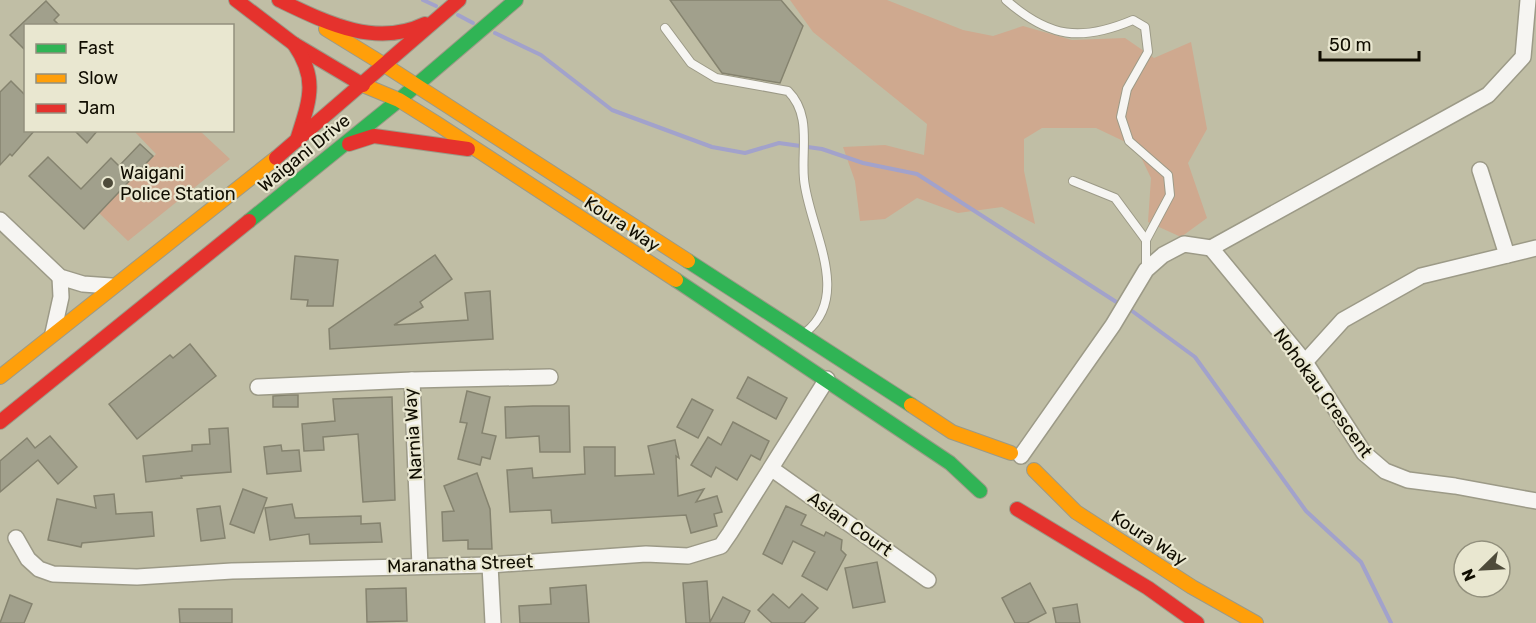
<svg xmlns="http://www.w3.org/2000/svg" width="1536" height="623" font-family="Rubik,sans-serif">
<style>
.green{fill:#cfa98f}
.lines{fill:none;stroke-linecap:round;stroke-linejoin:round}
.stream{stroke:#a2a2cb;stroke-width:4}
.building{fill:#a1a08c;stroke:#85836f;stroke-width:1.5}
.lane-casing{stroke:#9c9a87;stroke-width:10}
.street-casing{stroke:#9c9a87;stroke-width:18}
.fast-casing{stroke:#9c9a87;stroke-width:16}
.slow-casing{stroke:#9c9a87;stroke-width:16}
.jam-casing{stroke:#9c9a87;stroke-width:16}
.lane{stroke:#f6f5f2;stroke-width:8}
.street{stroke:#f6f5f2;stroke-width:15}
.fast{stroke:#30b455;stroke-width:14}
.slow{stroke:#ff9f0a;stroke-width:14}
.jam{stroke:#e5322d;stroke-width:14}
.poi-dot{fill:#4e4b3a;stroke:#e9e7d0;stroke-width:2}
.labels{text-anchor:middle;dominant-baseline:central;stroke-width:4.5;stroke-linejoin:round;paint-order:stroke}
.street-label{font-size:18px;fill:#100d01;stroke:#e9e7d0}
.poi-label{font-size:18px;fill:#100d01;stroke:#e9e7d0;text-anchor:start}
</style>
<rect width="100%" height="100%" fill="#c0bea5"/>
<!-- green -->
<g class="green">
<polygon points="790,0 887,0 963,30 993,36 1023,26 1072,40 1125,38 1154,58 1191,42 1207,129 1188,163 1207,218 1181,237 1148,222 1151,178 1136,147 1096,128 1042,128 1024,139 1024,171 1035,224 1002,207 958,213 917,198 885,219 860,221 855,181 843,147 885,145 924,155 927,124 813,32"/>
<polygon points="134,131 200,131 230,159 128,241 99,213 156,154"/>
</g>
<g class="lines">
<!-- stream -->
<g class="stream">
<polyline points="423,0 436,6"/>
<polyline points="458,15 473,23"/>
<polyline points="495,33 541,55 612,110 712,147 745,153 779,143 822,149 863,163 917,174 1121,305"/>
<polyline points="1128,308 1195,357 1306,511 1361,562 1391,623"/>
</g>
</g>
<!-- building -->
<g class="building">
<polygon points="670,0 781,0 803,26 780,83 722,73"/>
<polygon points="46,1 59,15 54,20 60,26 26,26 26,51 10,35"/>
<polygon points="11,81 26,96 26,130 35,130 12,156 10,154 0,165 0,92"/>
<polygon points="74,130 98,130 87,143"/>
<polygon points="140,144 153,156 84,229 29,176 48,157 81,189 111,158 119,166"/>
<polygon points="435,255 452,279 420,302 423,307 394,325 468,320 465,293 490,291 493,339 330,349 329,329"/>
<polygon points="295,256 338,260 333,306 307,306 308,300 291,299"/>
<polygon points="190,344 216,376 137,439 109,404 170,355 173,358"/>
<polygon points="748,377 787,398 776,419 737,398"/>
<polygon points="467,391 490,397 482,433 496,436 490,459 482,457 480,465 458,459 467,423 460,422"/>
<polygon points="288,395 298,395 298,407 273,407 273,396"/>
<polygon points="392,397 395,500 363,502 358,434 323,437 324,450 304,451 302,424 335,421 333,399"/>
<polygon points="692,399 713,410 698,438 677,427"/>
<polygon points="533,406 569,406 570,452 540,452 539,436 506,438 505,407"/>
<polygon points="733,422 769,441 760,460 751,455 737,480 716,467 711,477 691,465 708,437 721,445"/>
<polygon points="228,428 231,472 181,476 182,478 146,482 143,456 192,451 192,445 210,444 209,429"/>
<polygon points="50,436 77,467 58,484 38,460 0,492 0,461 27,438 35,448"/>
<polygon points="675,440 679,458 676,456 678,496 704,489 696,502 717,496 722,512 714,514 717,526 691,533 686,515 552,523 551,510 510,512 507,470 532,468 533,478 585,474 584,447 615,447 615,476 654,474 648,446"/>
<polygon points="281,445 282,451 299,450 301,471 267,474 264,447"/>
<polygon points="477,473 490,509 492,549 468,549 468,540 443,541 442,512 454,511 444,486"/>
<polygon points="243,489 267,498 254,533 230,524"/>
<polygon points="114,494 116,514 152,512 154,536 82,543 81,547 48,540 57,499 96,508 94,496"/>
<polygon points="292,504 295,518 361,516 361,524 380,523 382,542 310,544 309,534 270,540 265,508"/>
<polygon points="220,506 225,538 201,541 197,509"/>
<polygon points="786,506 806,515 801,525 824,536 826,532 842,540 841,550 846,555 827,590 802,576 815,552 793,541 782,564 763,554"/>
<polygon points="877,562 885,602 853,608 845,568"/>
<polygon points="707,581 710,622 723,597 750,611 744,623 686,623 683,583"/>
<polygon points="1030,583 1046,613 1027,623 1015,623 1002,598"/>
<polygon points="586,585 589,623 520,623 519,606 551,604 550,588"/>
<polygon points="406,588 407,621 367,622 366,589"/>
<polygon points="773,594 789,608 802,594 818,608 804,623 772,623 758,610"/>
<polygon points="10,595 32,604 24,623 0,623"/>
<polygon points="1077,604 1080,623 1056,623 1053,608"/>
<polygon points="179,609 232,609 232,623 180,623"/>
</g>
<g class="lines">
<defs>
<g id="lane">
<path d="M1006 0C1049 38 1081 42 1133 20L1145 27 1148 52 1127 89 1121 117 1129 141 1168 175 1170 195 1146 240"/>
<path d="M665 28 691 63 716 78 788 91C812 115 801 149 804 179 808 226 853 294 806 332"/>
<polyline points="1073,181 1115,198 1146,240 1146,269"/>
</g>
<g id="street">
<polyline points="1480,170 1507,255"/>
<polyline points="0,220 60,277 83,284 111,286"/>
<polyline points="1211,248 1305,362 1364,453 1385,471 1408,480 1455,486 1536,501"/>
<polyline points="53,333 61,297 60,277"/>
<polyline points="1305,362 1343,320 1421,276 1536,248"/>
<polyline points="412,380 550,377"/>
<polyline points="258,387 412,380 420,566"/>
<polyline points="1021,456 1113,325 1146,270 1163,255 1184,244 1211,248 1488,95 1523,57 1528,0"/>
<polyline points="772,469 928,580"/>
<polyline points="16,538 28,559 39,569 53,574 137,577 232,571 490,565 646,554 688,556 721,546 730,533 827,379"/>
<polyline points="490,565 493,623"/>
</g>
<g id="fast">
<polyline points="249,221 399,100 516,0"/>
<polyline points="688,261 911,405"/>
<polyline points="676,280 950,463 980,491"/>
</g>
<g id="slow">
<polyline points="326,29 383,64"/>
<polyline points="383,64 688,261"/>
<polyline points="363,85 399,100 436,123 676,280"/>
<polyline points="0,377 276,158"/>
<polyline points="911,405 952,432 1011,453"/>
<polyline points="1034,470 1076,512 1192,587 1256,623"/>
</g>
<g id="jam">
<polyline points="236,0 294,44 363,85"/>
<path d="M279 0C325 22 375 48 425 24"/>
<path d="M294 44C319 80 309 101 297 140"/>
<polyline points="349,144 374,136 468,149"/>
<polyline points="276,158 459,0"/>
<polyline points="0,422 249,221"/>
<polyline points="1017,509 1148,588 1197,623"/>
</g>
</defs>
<!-- lane casing -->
<use href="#lane" class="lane-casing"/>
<!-- street casing -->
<use href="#street" class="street-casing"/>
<!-- fast casing -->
<use href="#fast" class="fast-casing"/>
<!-- slow casing -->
<use href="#slow" class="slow-casing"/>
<!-- jam casing -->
<use href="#jam" class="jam-casing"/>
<!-- lane -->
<use href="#lane" class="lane"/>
<!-- street -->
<use href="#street" class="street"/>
<!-- fast -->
<use href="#fast" class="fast"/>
<!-- slow -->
<use href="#slow" class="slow"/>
<!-- jam -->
<use href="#jam" class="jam"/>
</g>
<!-- markers -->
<circle class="poi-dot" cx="108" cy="183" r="6"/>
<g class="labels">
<!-- street labels -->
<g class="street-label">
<text transform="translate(304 153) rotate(-39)">Waigani Drive</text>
<text transform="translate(622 224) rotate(33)">Koura Way</text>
<text transform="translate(1323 393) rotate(54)">Nohokau Crescent</text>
<text transform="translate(413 434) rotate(-94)">Narnia Way</text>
<text transform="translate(850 524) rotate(35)">Aslan Court</text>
<text transform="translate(1149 538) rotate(33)">Koura Way</text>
<text transform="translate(460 564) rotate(-2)">Maranatha Street</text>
</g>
<!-- poi labels -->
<g class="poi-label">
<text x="120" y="173">Waigani<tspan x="120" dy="21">Police Station</tspan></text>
</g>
</g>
<!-- legend -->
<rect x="24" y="24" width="210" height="108" fill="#e9e7d0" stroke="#92907d" stroke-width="1.5"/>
<rect x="36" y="44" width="30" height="9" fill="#30b455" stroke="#92907d" stroke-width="1.5"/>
<text x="78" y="54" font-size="18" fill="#100d01">Fast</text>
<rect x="36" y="74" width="30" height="9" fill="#ff9f0a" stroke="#92907d" stroke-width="1.5"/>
<text x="78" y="84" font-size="18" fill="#100d01">Slow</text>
<rect x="36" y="104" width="30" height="9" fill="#e5322d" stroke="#92907d" stroke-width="1.5"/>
<text x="78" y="114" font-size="18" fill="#100d01">Jam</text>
<!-- north arrow -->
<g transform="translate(1482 569) rotate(246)"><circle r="28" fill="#e9e7d0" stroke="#92907d" stroke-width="1.5"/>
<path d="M0-4.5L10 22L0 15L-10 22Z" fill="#4e4b3a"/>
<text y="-9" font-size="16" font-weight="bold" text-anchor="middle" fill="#100d01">N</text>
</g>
<!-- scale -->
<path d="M1320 51v9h99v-9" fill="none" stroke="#100d01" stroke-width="3"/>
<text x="1329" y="51" font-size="18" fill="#100d01" stroke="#e9e7d0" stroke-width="4.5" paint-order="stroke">50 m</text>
</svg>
